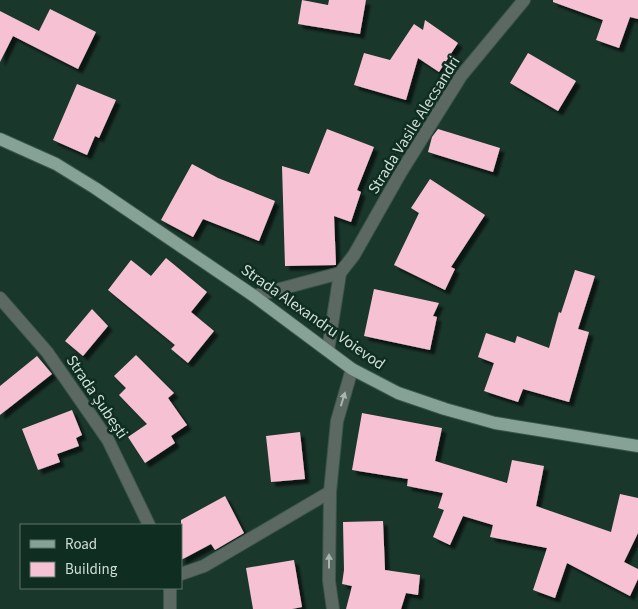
<svg xmlns="http://www.w3.org/2000/svg" width="638" height="609" font-family="'Source Sans 3',sans-serif">
<style>
.building{fill:#f6c2d3;filter:url(#shadow)}
.lines{fill:none;stroke-linecap:round;stroke-linejoin:round}
.minor-casing{stroke:#3b554b;stroke-width:14}
.major-casing{stroke:#3b554b;stroke-width:14}
.minor{stroke:#5c6963;stroke-width:12}
.major{stroke:#86a195;stroke-width:12}
.oneway{fill:#a7b6ae}
.labels{text-anchor:middle;dominant-baseline:central;stroke-width:5;stroke-linejoin:round;paint-order:stroke}
.street-label{font-size:16px;fill:#cfdfd7;stroke:#102d22}
</style>
<defs>
<filter id="shadow"><feDropShadow dx="4.5" dy="4.5" stdDeviation="1" flood-color="#0009"/></filter>
</defs>
<rect width="100%" height="100%" fill="#1a372c"/>
<!-- building -->
<g class="building">
<polygon points="302,0 328,5 329,0 366,0 360,34 298,24"/>
<polygon points="553,0 638,0 638,19 630,17 619,48 596,40 603,20 553,2"/>
<polygon points="50,9 96,32 78,69 13,36 0,62 0,11 39,31"/>
<polygon points="425,20 458,43 439,72 418,58 406,100 354,85 364,53 390,60 414,24 423,30"/>
<polygon points="528,53 576,81 558,111 510,83"/>
<polygon points="77,84 116,100 99,138 95,136 87,155 53,140"/>
<polygon points="327,129 374,147 357,190 361,192 351,222 334,216 336,265 285,266 282,166 309,174"/>
<polygon points="438,129 500,148 493,172 428,152 432,137"/>
<polygon points="192,164 218,178 275,201 259,241 203,219 193,237 161,220"/>
<polygon points="430,179 485,215 451,267 455,269 445,290 394,265 419,213 411,208"/>
<polygon points="166,258 207,292 191,312 214,331 188,363 171,349 175,345 108,290 131,260 151,276"/>
<polygon points="575,270 595,276 578,329 589,332 569,402 523,389 518,402 484,391 494,363 478,357 486,333 515,343 517,336 549,348 559,312 561,313"/>
<polygon points="374,289 439,303 433,316 437,317 430,350 364,336"/>
<polygon points="92,309 108,326 83,356 65,341"/>
<polygon points="136,355 174,393 168,398 187,425 171,436 175,443 145,463 128,437 147,424 119,395 126,388 114,376"/>
<polygon points="37,356 52,374 0,415 0,386"/>
<polygon points="72,410 82,435 76,438 79,446 57,454 60,462 38,470 22,429"/>
<polygon points="362,413 442,428 435,461 507,483 512,460 544,466 536,506 611,532 620,494 638,498 638,533 624,562 638,569 638,579 630,596 567,563 555,598 533,590 547,548 490,537 493,525 463,516 450,545 433,537 444,510 438,508 443,493 407,486 408,479 352,470"/>
<polygon points="300,432 305,479 271,482 266,436"/>
<polygon points="225,496 244,533 215,550 211,544 181,560 181,520"/>
<polygon points="383,521 385,570 420,575 418,595 406,593 401,609 346,609 352,586 342,584 344,570 343,522"/>
<polygon points="294,560 302,607 292,609 253,609 246,568"/>
</g>
<g class="lines">
<defs>
<g id="minor">
<polyline points="254,296 340,273 354,255 401,172 461,76 524,0"/>
<polyline points="0,298 47,352 108,440 149,525"/>
<polyline points="328,350 340,273"/>
<polyline points="181,574 204,566 330,492"/>
<polyline points="170,588 170,609"/>
<polyline points="333,609 329,581 330,492 337,421 352,369"/>
</g>
<polyline id="major" points="0,139 56,164 95,188 254,296 352,369 398,393 445,409 495,423 638,446"/>
</defs>
<!-- minor casing -->
<use href="#minor" class="minor-casing"/>
<!-- major casing -->
<use href="#major" class="major-casing"/>
<!-- minor -->
<use href="#minor" class="minor"/>
<!-- major -->
<use href="#major" class="major"/>
</g>
<!-- one-way arrows -->
<defs><path id="oneway-solid" d="M-6-.8H1V-3.2L6.5 0L1 3.2V.8H-6Z" transform="scale(1.25)"/></defs>
<g class="oneway">
<use href="#oneway-solid" transform="translate(343 399) rotate(-73)"/>
<use href="#oneway-solid" transform="translate(329 561) rotate(-90)"/>
</g>
<g class="labels">
<!-- street labels -->
<g class="street-label">
<text transform="translate(414 125) rotate(-58)">Strada Vasile Alecsandri</text>
<text transform="translate(313 317) rotate(35)">Strada Alexandru Voievod</text>
<text transform="translate(97 397) rotate(56)">Strada Șubești</text>
</g>
</g>
<!-- legend -->
<rect x="20" y="524" width="162" height="65" fill="#102d22" stroke="#5c746a"/>
<rect x="30" y="540" width="25" height="8" fill="#86a195" stroke="#5c746a"/>
<text x="65" y="549" font-size="15" fill="#cfdfd7">Road</text>
<rect x="30" y="562" width="25" height="15" fill="#f6c2d3" stroke="#5c746a"/>
<text x="65" y="574" font-size="15" fill="#cfdfd7">Building</text>
</svg>
